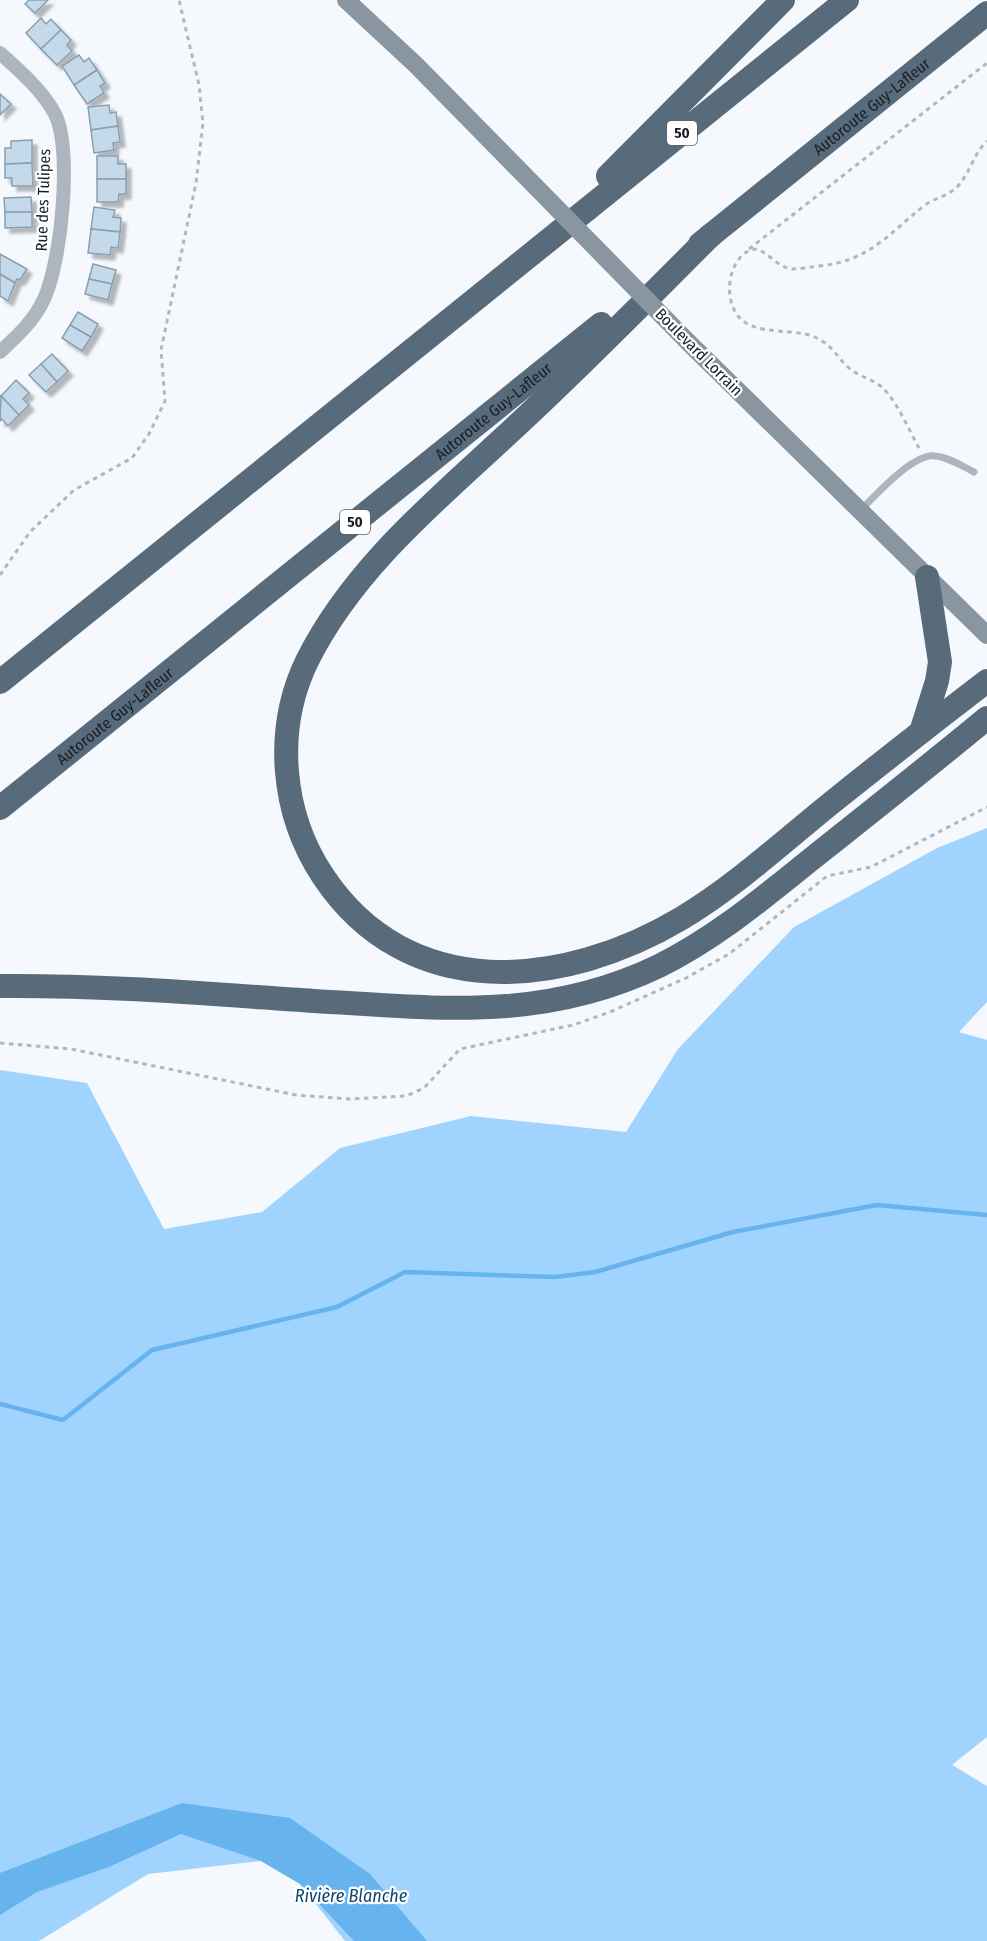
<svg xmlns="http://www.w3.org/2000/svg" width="987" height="1941" font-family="'Fira Sans Condensed',sans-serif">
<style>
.green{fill:#a0d4fe}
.water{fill:#67b3ed}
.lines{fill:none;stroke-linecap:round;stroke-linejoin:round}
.stream{stroke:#67b3ed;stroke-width:4.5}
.building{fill:#c4d9ea;stroke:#8a9eae;stroke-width:1.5;filter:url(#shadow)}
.path{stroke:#b2b7bc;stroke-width:3;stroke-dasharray:4.5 4.5;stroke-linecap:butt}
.lane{stroke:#adb6be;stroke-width:7}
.street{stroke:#adb6be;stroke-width:14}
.secondary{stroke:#8996a1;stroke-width:18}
.highway{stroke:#586b7a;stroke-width:24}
.secondary-bridge{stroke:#8996a1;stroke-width:18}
.labels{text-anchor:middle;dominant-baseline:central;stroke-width:4.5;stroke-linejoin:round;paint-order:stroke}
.shield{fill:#fff;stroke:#5d6266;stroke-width:1.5}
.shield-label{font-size:15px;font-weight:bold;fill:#171e25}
.street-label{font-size:16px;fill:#171e25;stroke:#fff}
.water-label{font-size:18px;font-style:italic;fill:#0d486e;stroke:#fff}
</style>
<defs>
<filter id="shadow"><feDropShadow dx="5" dy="5" stdDeviation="1.5" flood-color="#0004"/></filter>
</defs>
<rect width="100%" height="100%" fill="#f5f9fd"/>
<!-- green -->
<polygon class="green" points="987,828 987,1002 959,1032 987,1040 987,1737 952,1765 987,1786 987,1941 345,1941 300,1884 261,1861 148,1874 39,1941 0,1941 0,1070 87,1083 164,1229 262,1212 340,1148 471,1116 626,1132 678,1049 794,927 937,848"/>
<!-- water -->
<polygon class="water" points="182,1803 290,1818 370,1874 427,1941 354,1941 300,1884 261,1861 181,1834 109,1867 37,1892 0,1915 0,1873"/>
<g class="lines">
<!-- stream -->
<polyline class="stream" points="0,1404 63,1420 152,1350 337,1307 405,1272 555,1277 595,1272 733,1232 877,1205 987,1215"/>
</g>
<!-- building -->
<g class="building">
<polygon points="29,0 48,0 35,13 25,4"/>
<polygon points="41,18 46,24 51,19 61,30 41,49 26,33"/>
<polygon points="61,30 71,40 67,45 72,51 57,65 41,49"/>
<polygon points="79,55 84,62 89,58 97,70 74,85 62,66"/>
<polygon points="97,70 105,83 100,86 104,93 87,104 74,85"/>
<polygon points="0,94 11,104 0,115"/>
<polygon points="109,105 110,113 116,112 118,126 91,130 88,107"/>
<polygon points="118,126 120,142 113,143 114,150 94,153 91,130"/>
<polygon points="32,140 32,163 5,164 5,148 11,148 11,141"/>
<polygon points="97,156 118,156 118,164 126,164 126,179 97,179"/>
<polygon points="32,163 33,186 12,186 12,178 5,178 5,164"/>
<polygon points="97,179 126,179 126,194 119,194 118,202 97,202"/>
<polygon points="31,197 32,212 5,212 4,198"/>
<polygon points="94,207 115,210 113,217 121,218 120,232 91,229"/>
<polygon points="5,212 32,212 32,227 5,228"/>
<polygon points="91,229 120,232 118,248 111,247 110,255 88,253"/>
<polygon points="0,254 27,269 20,280 17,279 15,283 0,274"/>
<polygon points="93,264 116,270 112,284 89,279"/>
<polygon points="0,274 15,283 8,301 0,296"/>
<polygon points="89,279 112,284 108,300 85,294"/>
<polygon points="78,312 98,324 91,337 70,325"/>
<polygon points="70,325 91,337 82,351 62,338"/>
<polygon points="52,354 68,371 57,382 41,364"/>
<polygon points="41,364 57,382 46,392 29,375"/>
<polygon points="16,380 29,393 23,399 29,405 19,415 1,396"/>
<polygon points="1,396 19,415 8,426 2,419 0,421"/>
</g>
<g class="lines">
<!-- path -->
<g class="path">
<polyline points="749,249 987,63"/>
<path d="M919 448C909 430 898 404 884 389 874 379 859 377 849 368 835 355 831 343 812 336 790 328 754 336 738 316 723 297 728 259 752 249 768 249 775 267 792 269 801 269 810 267 819 266 870 261 888 234 925 205 935 198 948 196 957 187 970 174 973 154 987 141"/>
<polyline points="0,575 30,532 74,490 132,458 149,434 165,401 161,350 196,183 203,123 199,85 179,0"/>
<polyline points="0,1043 71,1049 296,1095 349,1099 406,1096 424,1088 460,1049 573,1025 610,1012 686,978 729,954 827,876 871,867 987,807"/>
</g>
<!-- lane -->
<path class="lane" d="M860 511C875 496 913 453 935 456 948 457 962 466 974 472"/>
<!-- street -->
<path class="street" d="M0 53C19 70 43 91 55 114 73 150 61 263 44 299 34 321 17 336 0 352"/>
<!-- secondary -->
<g class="secondary">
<polyline points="346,0 416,65 535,186"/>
<polyline points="688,342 987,635"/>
</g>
<!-- highway -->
<g class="highway">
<polyline points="608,176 783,0"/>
<path d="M711 235C650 296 590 357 527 416 449 490 356 562 307 661 274 729 281 813 323 876 408 1004 563 989 682 918 737 885 785 840 835 800 885 760 936 720 987 681"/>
<path id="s1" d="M700 244 987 13"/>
<polyline points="0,682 847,0"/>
<polyline points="921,732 937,681 940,662 927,577"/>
<path id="s2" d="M0 808 601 324"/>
<path d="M0 986C105 985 209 994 314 1001 438 1008 542 1022 659 966 716 938 764 897 814 857 872 811 930 765 987 718"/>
</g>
<!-- secondary-bridge -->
<polyline class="secondary-bridge" points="535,186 688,342"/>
</g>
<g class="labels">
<!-- shield labels -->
<g class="shield">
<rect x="667" y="121" width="30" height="24" rx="4.5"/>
<rect x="340" y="510" width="30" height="24" rx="4.5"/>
</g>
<g class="shield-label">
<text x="682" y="133">50</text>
<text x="355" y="522">50</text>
</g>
<!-- street labels -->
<g class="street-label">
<text stroke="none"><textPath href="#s1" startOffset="220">Autoroute Guy-Lafleur</textPath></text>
<text transform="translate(43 200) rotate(-88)">Rue des Tulipes</text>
<text transform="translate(699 352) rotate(45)">Boulevard Lorrain</text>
<text stroke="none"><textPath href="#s2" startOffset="633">Autoroute Guy-Lafleur</textPath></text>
<text stroke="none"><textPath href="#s2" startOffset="147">Autoroute Guy-Lafleur</textPath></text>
</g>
<!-- water labels -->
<g class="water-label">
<text x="351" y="1896">Rivière Blanche</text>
</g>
</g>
</svg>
